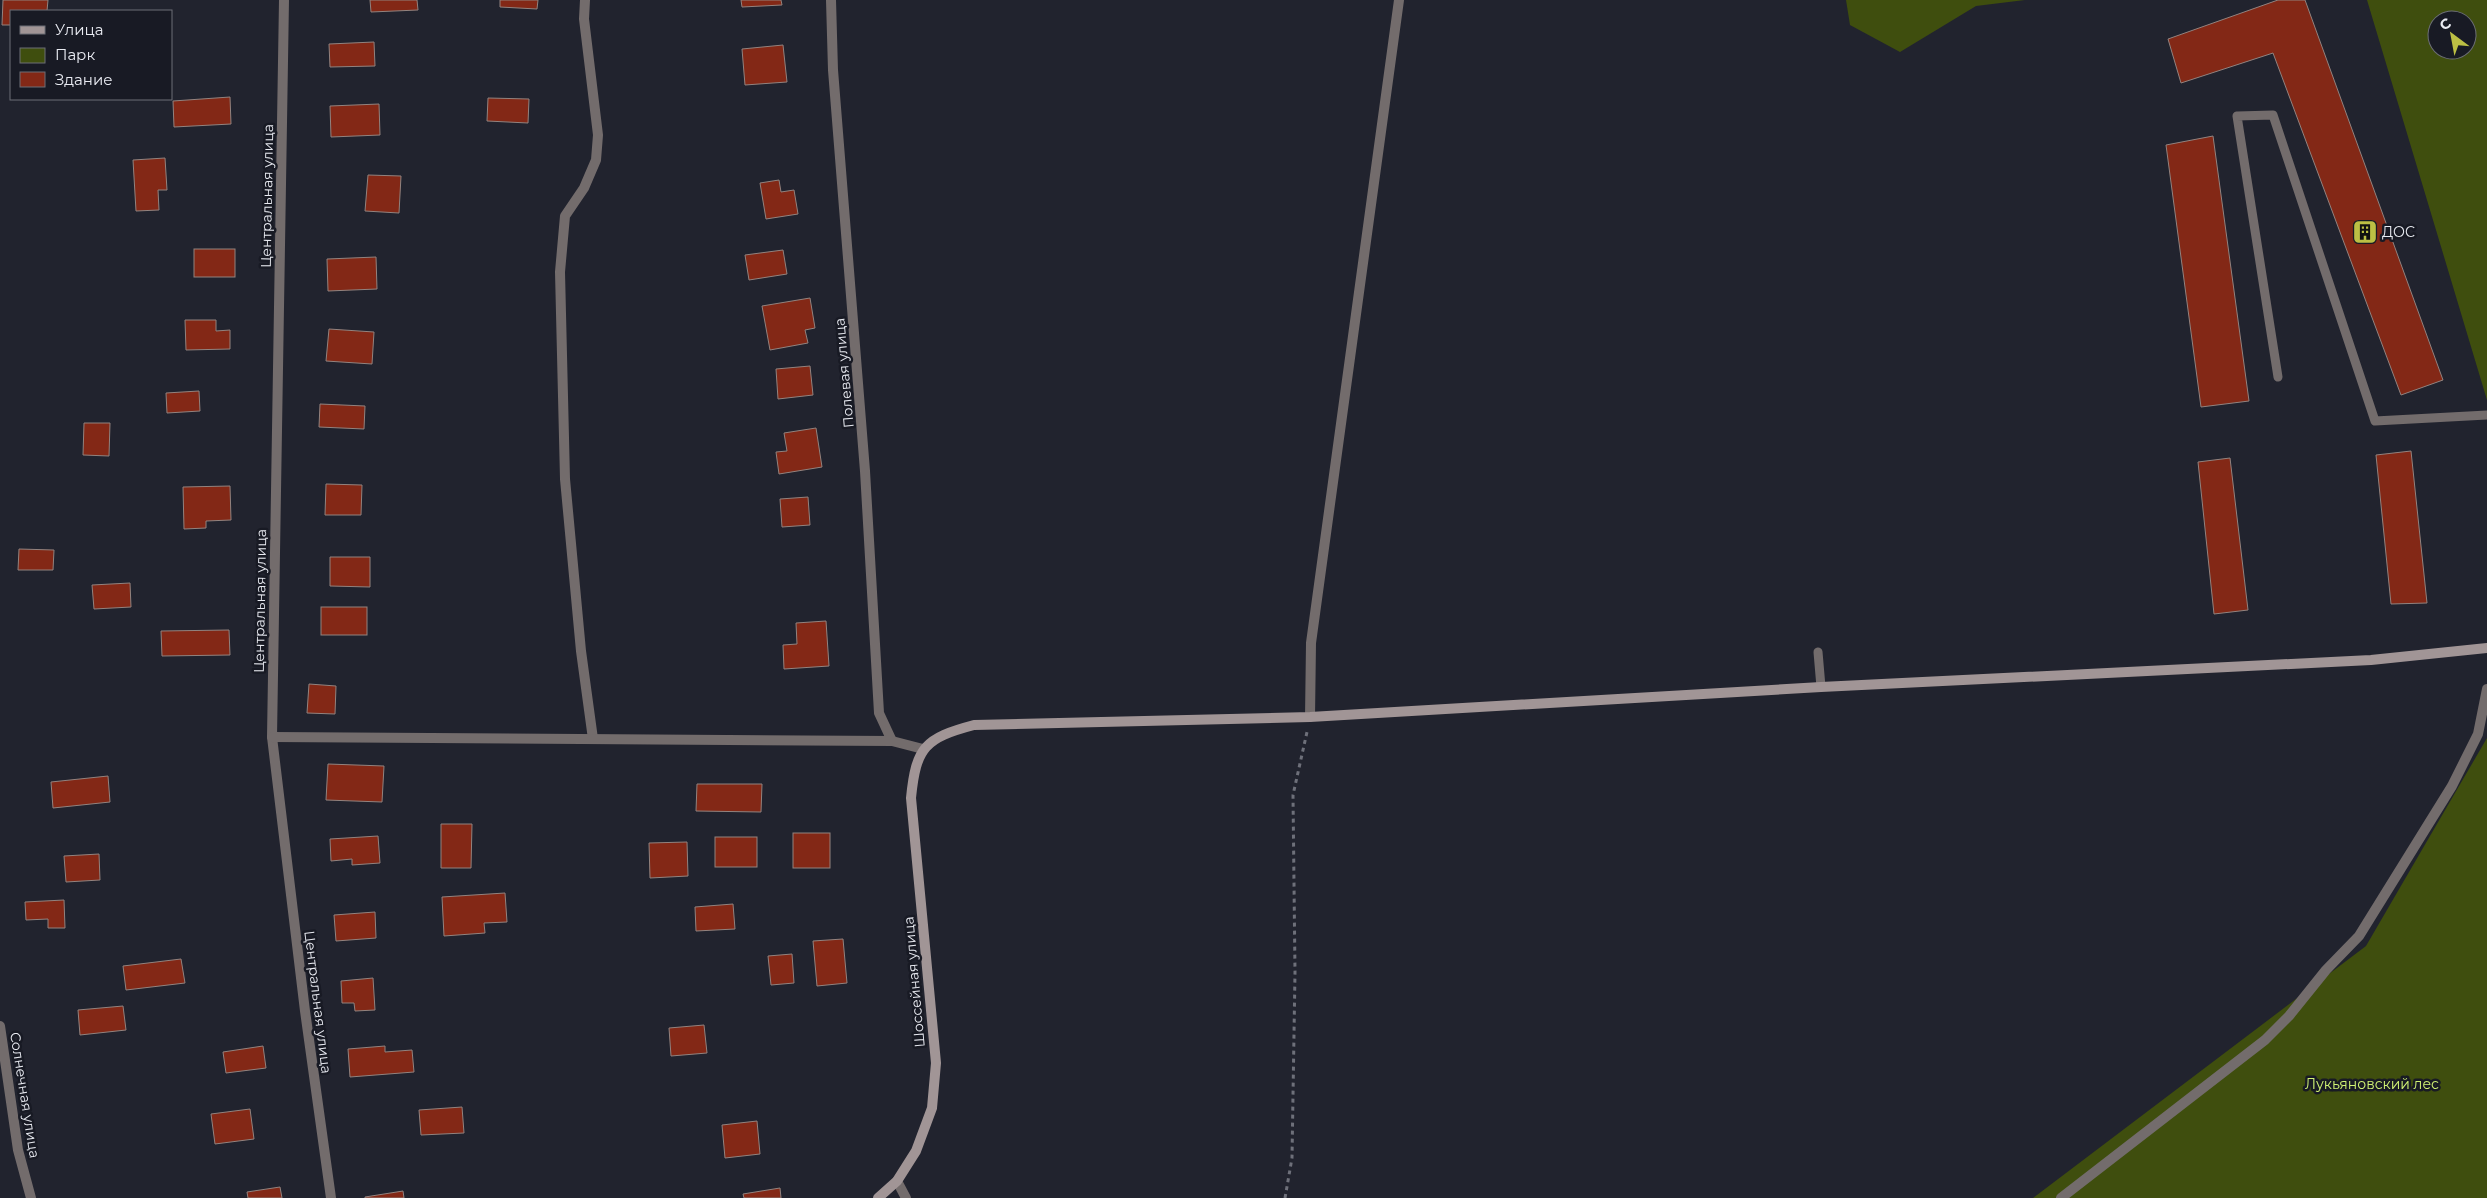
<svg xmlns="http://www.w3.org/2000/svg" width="2487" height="1198" font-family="Montserrat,sans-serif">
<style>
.green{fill:#3f4e0e;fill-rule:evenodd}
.building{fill:#832816;stroke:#92837f}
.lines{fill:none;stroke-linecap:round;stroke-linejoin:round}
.path{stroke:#6e707a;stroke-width:3;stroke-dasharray:4 4;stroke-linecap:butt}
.service{stroke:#736c6c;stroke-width:9}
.minor{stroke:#736c6c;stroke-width:10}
.secondary{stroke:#a19596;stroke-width:10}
.labels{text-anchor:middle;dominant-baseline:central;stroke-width:5;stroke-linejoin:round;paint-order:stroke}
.street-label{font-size:14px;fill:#e9ebf2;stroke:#181a24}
.poi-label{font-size:14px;fill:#e9ebf2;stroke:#181a24;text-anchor:start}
.park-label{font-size:14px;fill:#d1f374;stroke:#181a24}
</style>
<rect width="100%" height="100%" fill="#21232e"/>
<!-- green -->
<g class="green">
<polygon points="1846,0 2025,0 1976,6 1900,52 1850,25"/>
<path d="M2367 0H2487V400ZM2437 20H2467V50H2437Z"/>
<polygon points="2487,738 2487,1198 2033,1198 2366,946"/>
</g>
<!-- building -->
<g class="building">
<polygon points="3,0 48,0 47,11 11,11 11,25 2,25"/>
<polygon points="370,0 417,0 418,10 371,12"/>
<polygon points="500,0 538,0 537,9 500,7"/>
<polygon points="741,0 781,0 782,5 742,7"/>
<polygon points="2278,0 2305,0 2443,380 2401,395 2273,53 2181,83 2168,39"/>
<polygon points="374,42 375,66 330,67 329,44"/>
<polygon points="783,45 787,82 745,85 742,49"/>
<polygon points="230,97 231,124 174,127 173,101"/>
<polygon points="488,98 529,99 528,123 487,121"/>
<polygon points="379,104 380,135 331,137 330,106"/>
<polygon points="2213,136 2249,401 2201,407 2166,145"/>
<polygon points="165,158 167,190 158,190 159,210 136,211 133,160"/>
<polygon points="368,175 401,176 399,213 365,211"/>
<polygon points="779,180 781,192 794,190 798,214 766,219 760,183"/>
<rect x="194" y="249" width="41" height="28"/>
<polygon points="783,250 787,274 749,280 745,255"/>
<polygon points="376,257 377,289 328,291 327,259"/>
<polygon points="810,298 815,328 805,330 808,343 770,350 762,306"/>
<polygon points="185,320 216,320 216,331 230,330 230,349 186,350"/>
<polygon points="329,329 374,332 372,364 326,361"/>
<polygon points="810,366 813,395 778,399 776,369"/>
<polygon points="199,391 200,411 167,413 166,393"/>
<polygon points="320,404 365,406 364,429 319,427"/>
<polygon points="84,423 110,423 109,456 83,455"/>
<polygon points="816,428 822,467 779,474 776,452 787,451 784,433"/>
<polygon points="2411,451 2427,603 2391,604 2376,455"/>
<polygon points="2230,458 2248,610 2214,614 2198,462"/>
<polygon points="326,484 362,485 361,515 325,515"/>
<polygon points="230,486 231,520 206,521 206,528 184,529 183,487"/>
<polygon points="808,497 810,525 782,527 780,499"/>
<polygon points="19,549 54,550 53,570 18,570"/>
<polygon points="330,557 370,557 370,587 330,586"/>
<polygon points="130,583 131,607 94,609 92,585"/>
<rect x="321" y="607" width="46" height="28"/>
<polygon points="826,621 829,666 784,669 783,645 797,644 796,623"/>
<polygon points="229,630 230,655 162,656 161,631"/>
<polygon points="309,684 336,686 335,714 307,713"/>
<polygon points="328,764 384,766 382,802 326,800"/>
<polygon points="108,776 110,802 53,808 51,782"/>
<polygon points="697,784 762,784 761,812 696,811"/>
<polygon points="441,824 472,824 471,868 441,868"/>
<rect x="793" y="833" width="37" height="35"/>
<polygon points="378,836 380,863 352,865 352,859 331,861 330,839"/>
<rect x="715" y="837" width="42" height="30"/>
<polygon points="687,842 688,876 650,878 649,843"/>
<polygon points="99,854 100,880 66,882 64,856"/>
<polygon points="505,893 507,922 484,923 485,933 444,936 442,897"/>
<polygon points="64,900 65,928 48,928 48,919 26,920 25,902"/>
<polygon points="733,904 735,929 696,931 695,907"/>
<polygon points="375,912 376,938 336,941 334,915"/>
<polygon points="843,939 847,983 817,986 813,941"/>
<polygon points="792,954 794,983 771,985 768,956"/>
<polygon points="181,959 185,983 126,990 123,966"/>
<polygon points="373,978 375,1010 355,1011 354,1003 342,1003 341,981"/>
<polygon points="123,1006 126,1030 80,1035 78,1010"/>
<polygon points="704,1025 707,1053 671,1056 669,1028"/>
<polygon points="263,1046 266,1068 226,1073 223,1052"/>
<polygon points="385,1046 385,1052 412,1050 414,1072 350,1077 348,1049"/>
<polygon points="462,1107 464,1133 421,1135 419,1110"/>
<polygon points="250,1109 254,1139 215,1144 211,1114"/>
<polygon points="757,1121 760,1154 725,1158 722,1125"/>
<polygon points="280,1187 282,1198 248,1198 247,1192"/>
<polygon points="780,1188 781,1198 744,1198 743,1194"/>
<polygon points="403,1191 404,1198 365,1198 365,1197"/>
</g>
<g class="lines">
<!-- path -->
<polyline class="path" points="1285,1198 1292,1158 1295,972 1293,795 1307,732"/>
<!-- service -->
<g class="service">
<polyline points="2278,377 2237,116 2273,115 2375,421 2487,415"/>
<polyline points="1818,652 1821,687"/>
</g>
<!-- minor -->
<g class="minor">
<polyline points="284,0 272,737 305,1011 331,1198"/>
<polyline points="585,0 584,19 598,135 596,160 584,188 565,216 560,272 565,479 581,651 593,739"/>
<polyline points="831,0 833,70 865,471 879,713 892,741"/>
<polyline points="1310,717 1311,643 1399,0"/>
<polyline points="272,737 892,741 923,749"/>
<polyline points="0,1026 18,1150 31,1198"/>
<polyline points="897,1181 906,1198"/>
<polyline points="2061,1198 2265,1040 2289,1016 2326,970 2359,936 2452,786 2478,734 2487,689"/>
</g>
<!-- secondary -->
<path class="secondary" d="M878 1198 897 1181 916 1151 932 1108 936 1063 911 798C916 747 925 738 974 725L1310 717 1821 687 2371 660 2487 648"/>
</g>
<!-- icons -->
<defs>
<symbol id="building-square" viewBox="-11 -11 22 22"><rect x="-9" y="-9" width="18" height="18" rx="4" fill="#bcbf44" stroke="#181a24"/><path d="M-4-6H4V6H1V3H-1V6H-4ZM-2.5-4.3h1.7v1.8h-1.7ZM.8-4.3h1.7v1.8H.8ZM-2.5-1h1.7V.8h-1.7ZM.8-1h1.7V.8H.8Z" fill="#111"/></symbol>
</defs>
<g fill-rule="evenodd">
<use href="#building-square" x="2351" y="218" width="28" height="28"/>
</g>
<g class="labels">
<!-- street labels -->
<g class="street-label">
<text transform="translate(267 196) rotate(-89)">Центральная улица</text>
<text transform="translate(844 373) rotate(-95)">Полевая улица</text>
<text transform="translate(260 601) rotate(-89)">Центральная улица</text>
<text transform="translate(914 982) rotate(-95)">Шоссейная улица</text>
<text transform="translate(318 1002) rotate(83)">Центральная улица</text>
<text transform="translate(25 1095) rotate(81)">Солнечная улица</text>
</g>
<!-- poi labels -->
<g class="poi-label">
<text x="2382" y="232">ДОС</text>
</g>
<!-- park labels -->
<g class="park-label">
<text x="2372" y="1084">Лукьяновский лес</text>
</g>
</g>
<!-- legend -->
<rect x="10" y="10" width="162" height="90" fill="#181a24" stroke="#6c6e76"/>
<rect x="20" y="26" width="25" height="8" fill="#a19596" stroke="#6c6e76"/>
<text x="55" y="35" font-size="15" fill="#e9ebf2">Улица</text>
<rect x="20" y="48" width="25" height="15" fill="#3f4e0e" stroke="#6c6e76"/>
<text x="55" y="60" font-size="15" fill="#e9ebf2">Парк</text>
<rect x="20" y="72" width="25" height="15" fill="#832816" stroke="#6c6e76"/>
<text x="55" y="85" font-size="15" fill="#e9ebf2">Здание</text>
<!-- north arrow -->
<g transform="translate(2452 35) rotate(328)"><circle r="24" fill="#181a24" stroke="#6c6e76"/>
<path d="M0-4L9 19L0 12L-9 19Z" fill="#bcbf44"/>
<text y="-8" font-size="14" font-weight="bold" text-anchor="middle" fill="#e9ebf2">С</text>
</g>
</svg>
